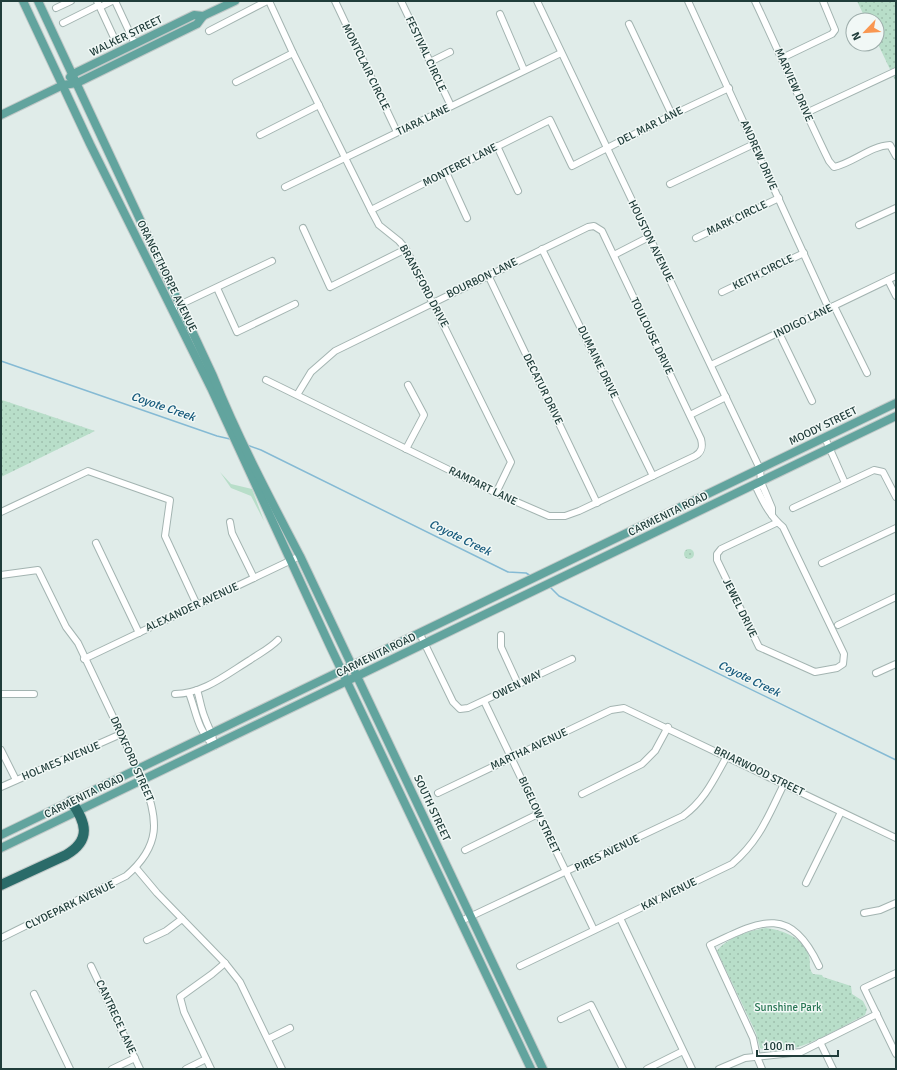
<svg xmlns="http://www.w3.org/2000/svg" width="897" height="1070" font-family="Signika,sans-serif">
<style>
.green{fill:#b8dec9}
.park{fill:url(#park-dots)}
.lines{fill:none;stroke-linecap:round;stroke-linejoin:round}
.stream{stroke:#85bad4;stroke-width:1.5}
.minor-casing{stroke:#a3b4b1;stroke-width:8}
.major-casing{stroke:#c1c9c8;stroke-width:10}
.highway-casing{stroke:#c1c9c8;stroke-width:12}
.minor{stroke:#fff;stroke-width:6}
.major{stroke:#62a49e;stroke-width:8}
.highway{stroke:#2a6b69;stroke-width:10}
.labels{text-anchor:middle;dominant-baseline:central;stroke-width:3;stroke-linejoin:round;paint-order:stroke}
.street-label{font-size:11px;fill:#203d3a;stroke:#f1f8f6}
.park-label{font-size:11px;fill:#287654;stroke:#f1f8f6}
.water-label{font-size:12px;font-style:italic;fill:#175a7c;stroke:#f1f8f6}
</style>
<defs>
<pattern id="park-dots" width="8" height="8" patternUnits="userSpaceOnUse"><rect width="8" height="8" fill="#b8dec9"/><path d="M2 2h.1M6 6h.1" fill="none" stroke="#9ebfad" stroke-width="1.8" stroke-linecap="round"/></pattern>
</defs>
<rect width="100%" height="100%" fill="#e0ece9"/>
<!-- green -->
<polygon class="green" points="220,472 231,484 252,489 264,521 251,496 231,488"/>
<!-- park -->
<g class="park">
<polygon points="857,1 896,1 896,82 877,42 877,20 866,20"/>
<polygon points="1,400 5,401 95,431 1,477"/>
<circle cx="689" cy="554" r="5"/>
<path d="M766 928C783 930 804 938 809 956 811 963 808 968 813 974L822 975 823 977 851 986 852 994 863 1001 867 1009 865 1015C840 1027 787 1062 760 1048L756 1033 717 951C726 938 751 930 766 928Z"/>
</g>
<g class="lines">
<!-- stream -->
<g class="stream">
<polyline points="1,361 217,436 230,439"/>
<polyline points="247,445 261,450 508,572 526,573 531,576"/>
<polyline points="550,587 559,596 896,760"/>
</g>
<defs>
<g id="minor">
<polyline points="97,1 116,42"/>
<polyline points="115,1 135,44"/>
<polyline points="269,1 293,53 371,210 379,225 399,241 406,249 511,462 496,493"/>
<polyline points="335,1 397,132"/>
<polyline points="401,1 451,106"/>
<polyline points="537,1 760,469 761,482 772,508 772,515"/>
<polyline points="688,1 829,309"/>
<path d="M755 1C780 54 803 108 829 161L834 167C853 163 870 146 890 145L896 156"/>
<polyline points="100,7 112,1"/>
<polyline points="56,8 71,1"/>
<polyline points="500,14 524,70"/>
<polyline points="63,23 99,5"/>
<polyline points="629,24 672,115"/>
<polyline points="209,31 267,1"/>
<polyline points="782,58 832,34 835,30 823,1"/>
<polyline points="430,62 450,52"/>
<polyline points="236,82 293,53"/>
<polyline points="806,113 896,71"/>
<polyline points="260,135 319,105"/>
<polyline points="497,146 518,191"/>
<polyline points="446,172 467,218"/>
<polyline points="670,184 754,144"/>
<polyline points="285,187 561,53"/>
<polyline points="371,210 550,120 572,166 672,115 729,88"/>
<polyline points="859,225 896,208"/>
<polyline points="303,228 330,287 406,249"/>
<polyline points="696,238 779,198"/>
<polyline points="542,249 653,476"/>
<polyline points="614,255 649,237"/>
<polyline points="488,275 597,503"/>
<polyline points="888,280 896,296"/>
<polyline points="217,288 237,332 295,304"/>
<polyline points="722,292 804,253"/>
<polyline points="834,306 867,373"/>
<polyline points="171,309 272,261"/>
<polyline points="779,333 812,401"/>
<polyline points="711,365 896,276"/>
<path d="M266 380 496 493 549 516H565L579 511 695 456C702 452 703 447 701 439L602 231 594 226 588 227 335 351 311 372 297 395"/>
<polyline points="690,415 726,397"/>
<polyline points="825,438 845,483"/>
<polyline points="406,449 424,415 408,385"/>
<path d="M761 482 757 489C764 504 771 517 783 527L844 654 843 664 837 668 815 672 759 647 717 560V554L721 549 776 523"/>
<polyline points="793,508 874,470 883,472 896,497"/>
<polyline points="1,512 88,471 170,500 165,536 197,605"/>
<polyline points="230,522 232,533 254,578"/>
<polyline points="96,543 139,633"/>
<polyline points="822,563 896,528"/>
<path d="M1 575 38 570 66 627 78 643 143 780C159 820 161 846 126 876L1 938"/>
<polyline points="838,625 896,597"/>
<polyline points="420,634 453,702 460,709 468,708 572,659"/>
<polyline points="501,635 501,647 518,684"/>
<polyline points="84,659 300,556"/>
<polyline points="876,673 896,664"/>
<path d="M197 690C200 699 201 709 205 718 209 730 213 732 214 746"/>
<path d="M189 693C197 714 197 729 214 746"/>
<polyline points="1,694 34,694"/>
<path d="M175 694C203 694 227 674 250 660 260 653 269 649 278 640"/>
<polyline points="484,701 594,930"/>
<polyline points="1,750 16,780"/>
<polyline points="1,787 121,734"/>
<polyline points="438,793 611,710 624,708 896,838"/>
<polyline points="582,794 642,764 655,751 668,727"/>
<polyline points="465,850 538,814"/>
<polyline points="136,868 157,893 225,963 240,982 282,1069"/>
<polyline points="806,883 841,812"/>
<polyline points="864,913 880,910 896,903"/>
<polyline points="620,918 692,1069"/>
<path d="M461 921 683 816C705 800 714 779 727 756"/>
<polyline points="147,940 166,931 182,919"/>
<polyline points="91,966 140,1069"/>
<path d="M520 966 732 864C760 840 768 816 784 784"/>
<polyline points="896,973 864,988 896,1054"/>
<polyline points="34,994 70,1069"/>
<polyline points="561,1019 591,1005 623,1069"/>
<polyline points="268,1039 290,1028"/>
<polyline points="820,1042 833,1069"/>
<polyline points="112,1069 135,1058"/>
<polyline points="186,1069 206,1059"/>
<polyline points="211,1069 184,1012 180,997 212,974 225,963"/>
<polyline points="647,1069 683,1051"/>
<polyline points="719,1069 745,1058 801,1052 877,1014"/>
<path d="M762 1069 757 1057 753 1038 710 945C760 921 790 904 819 966"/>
</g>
<g id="major">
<polyline points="23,1 90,144 212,390 330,646 531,1069"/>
<path d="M38 1 213 376C238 438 269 497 300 556L543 1069"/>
<polyline points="70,77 73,74 194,15 203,16"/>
<polyline points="1,115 63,85 77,83 197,24 203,16 235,1"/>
<polyline points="1,835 896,403"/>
<polyline points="1,848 896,416"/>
</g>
<path id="highway" d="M1 885 66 855C92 840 86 822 71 801"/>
</defs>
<!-- minor casing -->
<use href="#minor" class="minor-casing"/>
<!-- major casing -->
<use href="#major" class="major-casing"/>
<!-- highway casing -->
<use href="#highway" class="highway-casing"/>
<!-- minor -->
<use href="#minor" class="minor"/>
<!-- major -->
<use href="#major" class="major"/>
<!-- highway -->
<use href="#highway" class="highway"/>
</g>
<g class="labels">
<!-- street labels -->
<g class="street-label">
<text transform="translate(126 36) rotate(-26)">WALKER STREET</text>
<text transform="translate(426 54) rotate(65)">FESTIVAL CIRCLE</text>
<text transform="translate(366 67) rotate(64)">MONTCLAIR CIRCLE</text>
<text transform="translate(794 85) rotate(66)">MARVIEW DRIVE</text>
<text transform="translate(423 120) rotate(-26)">TIARA LANE</text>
<text transform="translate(650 126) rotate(-27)">DEL MAR LANE</text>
<text transform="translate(759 155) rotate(66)">ANDREW DRIVE</text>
<text transform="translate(460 165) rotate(-27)">MONTEREY LANE</text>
<text transform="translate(737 218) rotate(-26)">MARK CIRCLE</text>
<text transform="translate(651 241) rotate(64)">HOUSTON AVENUE</text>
<text transform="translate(763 272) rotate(-26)">KEITH CIRCLE</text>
<text transform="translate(167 276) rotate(64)">ORANGETHORPE AVENUE</text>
<text transform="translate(482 278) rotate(-26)">BOURBON LANE</text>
<text transform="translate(424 286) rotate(62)">BRANSFORD DRIVE</text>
<text transform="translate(803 321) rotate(-26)">INDIGO LANE</text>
<text transform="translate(652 336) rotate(64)">TOULOUSE DRIVE</text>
<text transform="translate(598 362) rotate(64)">DUMAINE DRIVE</text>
<text transform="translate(543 389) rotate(64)">DECATUR DRIVE</text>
<text transform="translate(823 426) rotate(-26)">MOODY STREET</text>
<text transform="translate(483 486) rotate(26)">RAMPART LANE</text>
<text transform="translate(668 514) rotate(-26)">CARMENITA ROAD</text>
<text transform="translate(192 607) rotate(-25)">ALEXANDER AVENUE</text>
<text transform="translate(740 608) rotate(64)">JEWEL DRIVE</text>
<text transform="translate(376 655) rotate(-26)">CARMENITA ROAD</text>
<text transform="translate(517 685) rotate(-26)">OWEN WAY</text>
<text transform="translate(529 749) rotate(-25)">MARTHA AVENUE</text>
<text transform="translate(132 759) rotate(66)">DROXFORD STREET</text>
<text transform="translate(61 761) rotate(-23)">HOLMES AVENUE</text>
<text transform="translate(759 771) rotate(26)">BRIARWOOD STREET</text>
<text transform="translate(84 796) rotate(-26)">CARMENITA ROAD</text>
<text transform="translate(432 808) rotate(65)">SOUTH STREET</text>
<text transform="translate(539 815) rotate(65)">BIGELOW STREET</text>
<text transform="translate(607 853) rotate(-26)">PIRES AVENUE</text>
<text transform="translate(669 894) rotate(-26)">KAY AVENUE</text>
<text transform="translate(70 905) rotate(-26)">CLYDEPARK AVENUE</text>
<text transform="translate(116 1017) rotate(65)">CANTRECE LANE</text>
</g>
<!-- park labels -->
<g class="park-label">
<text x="788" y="1007">Sunshine Park</text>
</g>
<!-- water labels -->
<g class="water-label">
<text transform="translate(163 407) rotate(19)">Coyote Creek</text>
<text transform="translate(460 538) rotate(26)">Coyote Creek</text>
<text transform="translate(749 679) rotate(26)">Coyote Creek</text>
</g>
</g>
<!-- border -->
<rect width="897" height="1070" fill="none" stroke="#203d3a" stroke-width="4"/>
<!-- north arrow -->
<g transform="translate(865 32) rotate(245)"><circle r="19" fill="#f1f8f6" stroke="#9dadab"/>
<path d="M0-3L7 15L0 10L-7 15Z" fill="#f99751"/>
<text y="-6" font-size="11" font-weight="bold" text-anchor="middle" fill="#203d3a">N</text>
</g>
<!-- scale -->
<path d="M757 1050v6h81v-6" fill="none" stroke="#203d3a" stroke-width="2"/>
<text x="763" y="1050" font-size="12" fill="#203d3a" stroke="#f1f8f6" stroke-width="3" paint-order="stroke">100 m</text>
</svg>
